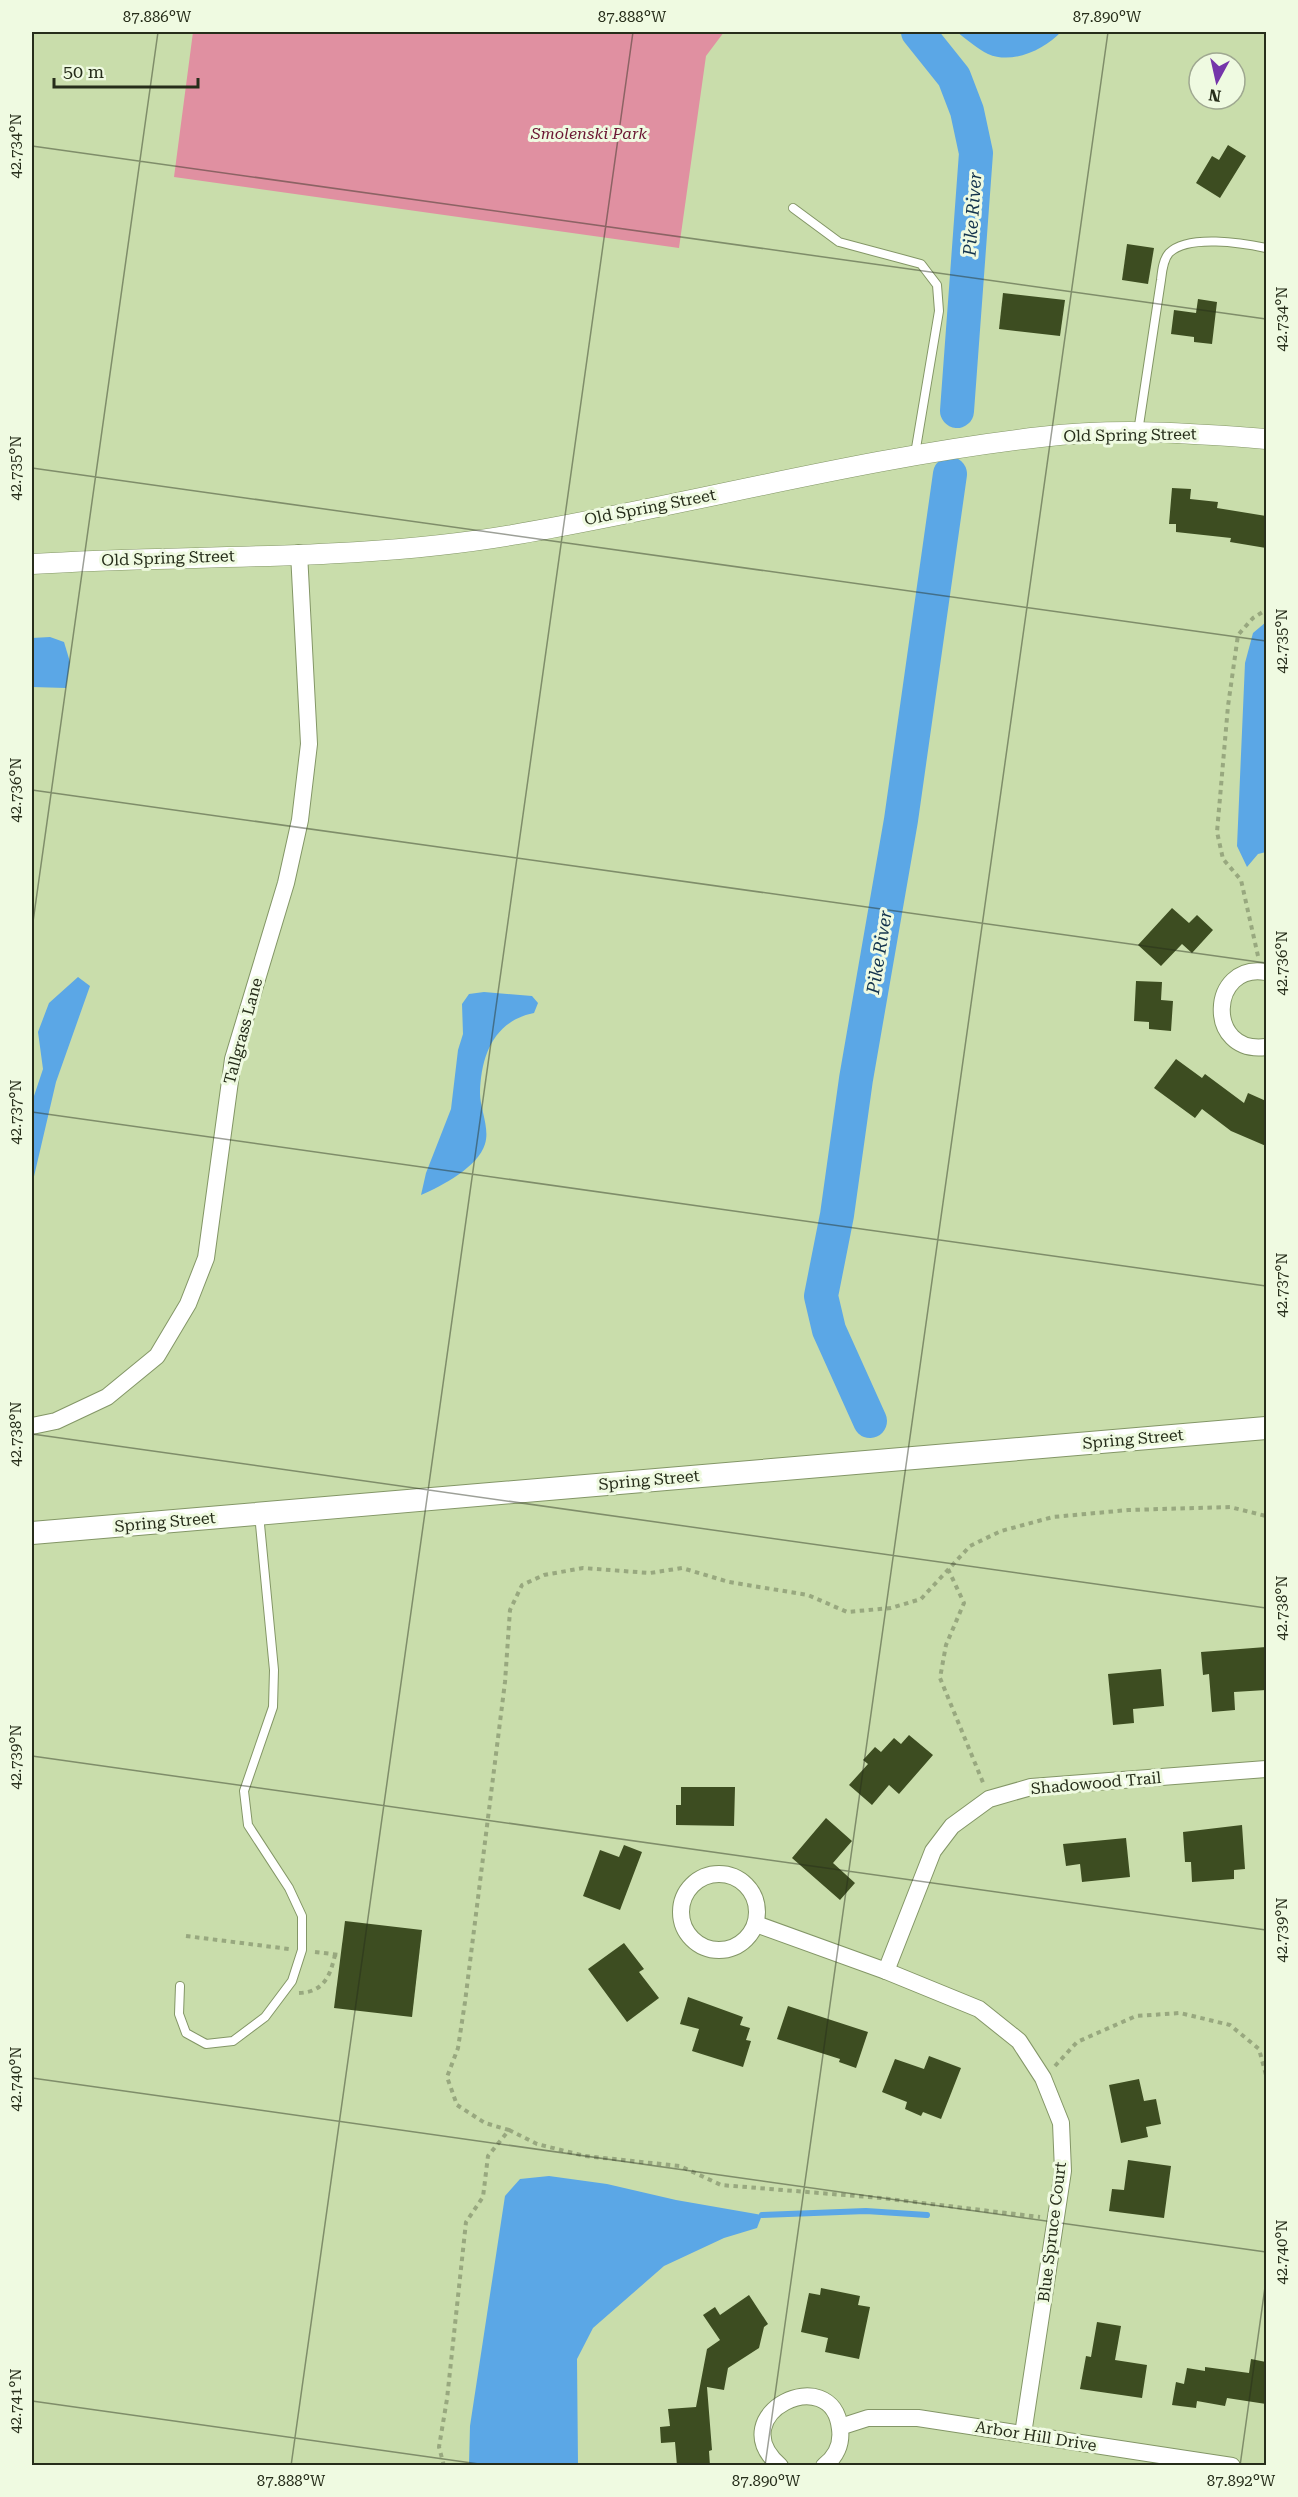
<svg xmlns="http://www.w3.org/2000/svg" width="1298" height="2497" font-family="'Roboto Serif',serif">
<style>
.green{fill:#e090a1}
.water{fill:#5ba7e6}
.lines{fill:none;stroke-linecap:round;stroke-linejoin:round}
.stream{stroke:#5ba7e6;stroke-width:6}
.river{stroke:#5ba7e6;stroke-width:34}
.building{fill:#3d4d21}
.service-casing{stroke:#839666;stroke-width:10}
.minor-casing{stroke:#839666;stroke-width:18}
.tertiary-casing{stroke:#839666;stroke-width:21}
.secondary-casing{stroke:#839666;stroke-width:24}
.path{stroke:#98a87f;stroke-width:4;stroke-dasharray:4.5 4.5;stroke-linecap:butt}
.service{stroke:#fff;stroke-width:8}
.minor{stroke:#fff;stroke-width:16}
.tertiary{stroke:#fff;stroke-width:20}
.secondary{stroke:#fff;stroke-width:22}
.ticks{fill:none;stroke:#262d1a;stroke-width:1.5;stroke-opacity:0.45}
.labels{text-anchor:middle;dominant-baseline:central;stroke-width:6;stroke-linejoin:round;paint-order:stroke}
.park-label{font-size:16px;font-style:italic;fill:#6b1532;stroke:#effae1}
.street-label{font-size:16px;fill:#262d1a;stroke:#effae1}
.water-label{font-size:18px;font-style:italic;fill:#12324c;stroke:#effae1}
.neatline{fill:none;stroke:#262d1a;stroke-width:2}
.ticks-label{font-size:15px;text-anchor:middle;fill:#262d1a}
</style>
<rect width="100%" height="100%" fill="#c9ddab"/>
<!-- green -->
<polygon class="green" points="193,32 724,32 706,56 679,248 174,177"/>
<!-- water -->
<g class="water">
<path d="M957 32H1061C1045 49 1013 65 988 54 978 49 966 39 957 32Z"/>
<polygon points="1266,622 1266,852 1258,854 1247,867 1237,846 1245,663 1253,633"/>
<polygon points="50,637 64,642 70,662 66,688 32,687 32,638"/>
<polygon points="78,977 90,986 56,1082 32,1185 32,1102 43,1069 38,1032 49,1003"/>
<path d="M484 992 532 996 538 1003 534 1013C494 1021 481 1055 480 1093 480 1109 490 1128 485 1144 478 1167 442 1186 421 1195L426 1173 451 1109 458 1050 463 1034 462 1004 469 994Z"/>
<polygon points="549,2176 607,2184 676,2200 762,2215 757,2228 724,2238 664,2266 593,2328 577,2359 578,2465 469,2465 470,2426 505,2196 520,2179"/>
</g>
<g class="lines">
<!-- stream -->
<polyline class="stream" points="762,2215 866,2211 927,2215"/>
<!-- river -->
<g class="river">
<polyline points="918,32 954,77 967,111 976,153 957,411"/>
<polyline points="870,1421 829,1330 821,1296 837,1215 856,1079 901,820 950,474"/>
</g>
</g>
<!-- building -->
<g class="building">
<polygon points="1228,145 1246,156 1220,198 1196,183 1212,156 1219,160"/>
<polygon points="1127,244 1154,248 1148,284 1122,280"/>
<polygon points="1003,293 1065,300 1060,336 999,329"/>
<polygon points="1198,299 1217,302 1212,344 1194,342 1194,337 1171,334 1174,310 1196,313"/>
<polygon points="1172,488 1191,489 1190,499 1218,502 1217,508 1266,516 1266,548 1230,542 1231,538 1176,532 1176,524 1169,524"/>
<polygon points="1172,908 1189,923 1197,915 1213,930 1192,953 1182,944 1161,966 1138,945"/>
<polygon points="1136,981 1162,982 1161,1000 1173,1001 1171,1031 1149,1029 1149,1022 1134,1021"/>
<polygon points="1176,1059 1202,1078 1205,1074 1244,1103 1248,1093 1266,1101 1266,1146 1231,1131 1202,1109 1195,1118 1154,1088"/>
<polygon points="1266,1647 1266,1690 1234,1692 1235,1710 1212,1712 1209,1674 1203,1675 1201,1652"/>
<polygon points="1161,1669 1164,1706 1133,1709 1134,1723 1113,1725 1108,1674"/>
<polygon points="909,1735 933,1755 899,1794 889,1785 872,1805 849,1785 868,1764 863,1760 875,1747 881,1752 894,1738 901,1744"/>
<polygon points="681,1787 735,1787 734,1826 676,1825 676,1805 681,1805"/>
<polygon points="826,1818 852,1841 833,1863 855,1883 840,1900 792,1858"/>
<polygon points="1242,1825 1245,1869 1234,1870 1234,1879 1192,1882 1191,1862 1185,1862 1183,1832"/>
<polygon points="1126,1838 1130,1877 1082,1882 1080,1864 1066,1866 1063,1844"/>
<polygon points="624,1845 642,1852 620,1910 583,1896 600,1850 619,1857"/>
<polygon points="345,1921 422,1930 412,2017 334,2008"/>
<polygon points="624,1943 644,1969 639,1972 659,1998 627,2022 588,1969"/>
<polygon points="688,1997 743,2017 740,2025 750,2028 746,2040 751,2041 743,2067 692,2051 699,2029 680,2024"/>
<polygon points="788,2006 868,2032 856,2068 839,2062 840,2059 777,2039"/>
<polygon points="929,2056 961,2068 941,2119 923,2112 921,2116 905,2109 907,2102 882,2092 895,2059 924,2069"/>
<polygon points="1139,2079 1144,2101 1156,2099 1161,2124 1146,2127 1148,2137 1121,2143 1109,2085"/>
<polygon points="1128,2160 1171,2166 1164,2218 1109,2211 1112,2189 1124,2190"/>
<polygon points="821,2288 860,2296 858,2305 870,2307 859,2359 825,2352 828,2338 801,2332 809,2293 820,2295"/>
<polygon points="749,2295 768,2324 764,2327 759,2348 728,2368 724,2390 707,2387 712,2450 709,2451 710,2466 677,2466 675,2442 661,2443 660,2427 670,2426 668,2409 696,2407 707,2349 720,2340 703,2315 715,2307 720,2315"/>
<polygon points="1097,2322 1121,2326 1115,2360 1147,2365 1142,2398 1080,2389 1086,2356 1091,2357"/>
<polygon points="1251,2359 1266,2362 1266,2404 1227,2398 1225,2406 1197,2401 1196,2408 1172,2405 1176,2382 1184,2384 1187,2368 1205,2371 1205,2367 1249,2373"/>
</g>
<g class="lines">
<defs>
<g id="service">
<polyline points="793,208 839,242 921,264 937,285 939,311 915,454"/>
<path d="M1138 432 1161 280C1162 271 1163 260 1169 253 1188 234 1243 243 1266 248"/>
<polyline points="180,1986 179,2014 186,2033 206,2044 233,2041 265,2017 292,1981 302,1950 302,1916 289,1888 248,1825 244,1791 273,1707 274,1670 259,1514"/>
</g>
<g id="minor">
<path d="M1266 972C1209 962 1205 1055 1266 1047"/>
<polyline points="32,1426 56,1421 107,1397 157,1356 188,1304 206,1258 233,1059 286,883 300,820 309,744 299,553"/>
<circle cx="719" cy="1912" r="38"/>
<polyline points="756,1924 886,1971 979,2009 1019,2041 1043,2078 1061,2123 1063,2171 1023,2434"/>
<polyline points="886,1971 933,1851 952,1826 989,1799 1031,1787 1266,1769"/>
<polyline points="840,2427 868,2418 918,2418 1232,2466"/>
<path d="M780 2466C720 2414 833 2360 840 2429 842 2444 836 2457 824 2466"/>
</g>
<path id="tertiary" d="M32 564C191 554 354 562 512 535 689 505 863 457 1041 437 1116 428 1192 433 1266 439"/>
<polyline id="secondary" points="32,1533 1266,1428"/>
</defs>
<!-- service casing -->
<use href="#service" class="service-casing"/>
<!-- minor casing -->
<use href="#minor" class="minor-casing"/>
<!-- tertiary casing -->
<use href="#tertiary" class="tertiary-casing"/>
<!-- secondary casing -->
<use href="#secondary" class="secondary-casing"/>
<!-- path -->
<g class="path">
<polyline points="1258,956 1241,880 1223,859 1217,832 1228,706 1238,635 1253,618 1266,610"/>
<polyline points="948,1569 964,1603 946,1645 940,1678 984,1785"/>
<polyline points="186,1936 289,1949"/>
<polyline points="315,1952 340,1955"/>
<path d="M299 1993C324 1992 330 1976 335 1955"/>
<polyline points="1055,2066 1077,2042 1136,2016 1180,2013 1230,2025 1259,2049 1266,2075"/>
<polyline points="509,2130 537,2144 585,2156 680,2166 721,2185 881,2198 1040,2217"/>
<polyline points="444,2466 439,2447 447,2399 466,2222 483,2197 488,2156 509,2130 485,2123 457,2105 447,2077 458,2048 465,2002 505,1682 510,1610 522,1585 544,1575 583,1568 650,1573 682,1568 729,1582 808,1595 847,1612 891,1608 921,1599 970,1546 1001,1531 1053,1517 1128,1510 1230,1507 1266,1516"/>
</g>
<!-- service -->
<use href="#service" class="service"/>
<!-- minor -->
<use href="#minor" class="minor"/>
<!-- tertiary -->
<use href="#tertiary" class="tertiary"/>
<!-- secondary -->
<use href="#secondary" class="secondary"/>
</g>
<!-- ticks -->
<path class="ticks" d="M32 146 1266 319M32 468 1266 641M32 790 1266 963M32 929 158 32M32 1112 1266 1286M32 1434 1266 1608M32 1756 1266 1930M32 2078 1266 2252M32 2401 493 2466M291 2466 633 32M765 2466 1108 32M1240 2466 1266 2280"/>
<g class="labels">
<!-- park labels -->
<g class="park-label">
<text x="589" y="133">Smolenski Park</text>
</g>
<!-- street labels -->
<g class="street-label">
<text transform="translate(1130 435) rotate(-1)">Old Spring Street</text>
<text transform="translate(650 507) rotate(-11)">Old Spring Street</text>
<text transform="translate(168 558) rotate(-2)">Old Spring Street</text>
<text transform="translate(243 1031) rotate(-75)">Tallgrass Lane</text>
<text transform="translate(1133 1439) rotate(-5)">Spring Street</text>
<text transform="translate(649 1480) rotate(-5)">Spring Street</text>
<text transform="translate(165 1522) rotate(-5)">Spring Street</text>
<text transform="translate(1096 1783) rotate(-5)">Shadowood Trail</text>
<text transform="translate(1052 2232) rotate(-83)">Blue Spruce Court</text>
<text transform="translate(1036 2436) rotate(9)">Arbor Hill Drive</text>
</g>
<!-- water labels -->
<g class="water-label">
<text transform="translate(972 214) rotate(-86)">Pike River</text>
<text transform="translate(879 952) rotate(-81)">Pike River</text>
</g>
</g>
<!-- border -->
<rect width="1298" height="2497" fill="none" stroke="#effae1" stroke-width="66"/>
<!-- north arrow -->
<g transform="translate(1217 81) rotate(188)"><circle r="28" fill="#effae1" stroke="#9fa891" stroke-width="1.5"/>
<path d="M0-4.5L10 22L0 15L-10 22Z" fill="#7535aa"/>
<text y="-9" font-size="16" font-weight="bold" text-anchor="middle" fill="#262d1a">N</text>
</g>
<!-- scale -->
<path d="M54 78v9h144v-9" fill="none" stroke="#262d1a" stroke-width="3"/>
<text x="63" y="78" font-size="18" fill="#262d1a" stroke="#effae1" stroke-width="4.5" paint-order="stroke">50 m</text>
<rect x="33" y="33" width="1232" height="2431" class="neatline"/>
<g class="ticks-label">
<text x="157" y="22">87.886°W</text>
<text x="632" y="22">87.888°W</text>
<text x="1107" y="22">87.890°W</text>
<text transform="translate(16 146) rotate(-90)" y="5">42.734°N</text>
<text transform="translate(1282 319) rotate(-90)" y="5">42.734°N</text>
<text transform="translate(16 468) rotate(-90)" y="5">42.735°N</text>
<text transform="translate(1282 641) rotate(-90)" y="5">42.735°N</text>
<text transform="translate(16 790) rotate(-90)" y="5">42.736°N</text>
<text transform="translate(1282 963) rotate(-90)" y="5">42.736°N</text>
<text transform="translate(16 1112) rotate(-90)" y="5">42.737°N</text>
<text transform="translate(1282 1285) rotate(-90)" y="5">42.737°N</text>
<text transform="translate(16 1434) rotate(-90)" y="5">42.738°N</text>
<text transform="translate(1282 1608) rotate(-90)" y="5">42.738°N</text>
<text transform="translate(16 1757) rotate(-90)" y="5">42.739°N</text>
<text transform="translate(1282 1930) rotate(-90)" y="5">42.739°N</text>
<text transform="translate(16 2079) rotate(-90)" y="5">42.740°N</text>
<text transform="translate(1282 2252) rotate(-90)" y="5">42.740°N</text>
<text transform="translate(16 2401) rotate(-90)" y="5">42.741°N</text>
<text x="291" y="2486">87.888°W</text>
<text x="766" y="2486">87.890°W</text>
<text x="1241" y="2486">87.892°W</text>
</g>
</svg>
